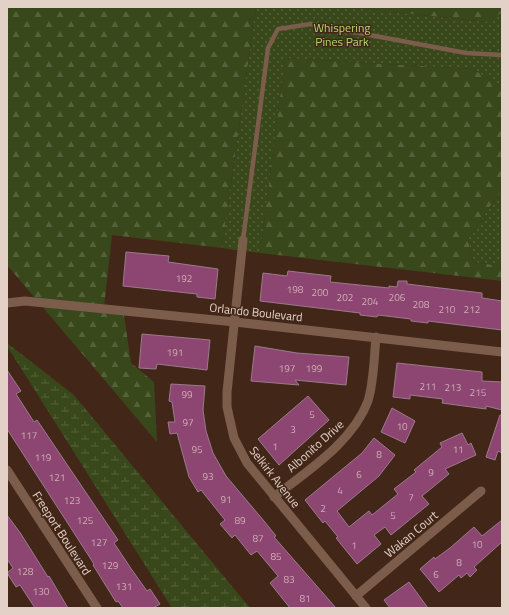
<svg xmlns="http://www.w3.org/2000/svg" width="509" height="615" font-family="'Titillium Web',sans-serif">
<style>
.forest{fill:url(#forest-firs)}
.wetland{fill:url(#wetland-marsh)}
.park{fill:url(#park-dots)}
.building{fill:#8d4572;stroke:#9b7a8d}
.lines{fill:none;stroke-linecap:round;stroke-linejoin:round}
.service{stroke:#7c5d4c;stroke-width:4.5}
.minor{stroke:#7c5d4c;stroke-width:9}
.labels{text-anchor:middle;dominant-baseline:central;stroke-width:3;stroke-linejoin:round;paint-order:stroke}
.number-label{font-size:10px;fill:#ceaeb2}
.park-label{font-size:12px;fill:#b1d76b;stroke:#422718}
.street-label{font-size:12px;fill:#e3d1c8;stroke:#422718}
</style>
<defs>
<pattern id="forest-firs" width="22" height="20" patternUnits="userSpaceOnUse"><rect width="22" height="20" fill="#38481a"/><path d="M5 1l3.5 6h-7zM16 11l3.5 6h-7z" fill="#55613a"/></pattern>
<pattern id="wetland-marsh" width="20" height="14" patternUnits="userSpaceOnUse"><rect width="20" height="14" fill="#38481a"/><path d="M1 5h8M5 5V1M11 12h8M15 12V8" fill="none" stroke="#55613a"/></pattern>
<pattern id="park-dots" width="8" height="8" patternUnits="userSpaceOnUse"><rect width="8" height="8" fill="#38481a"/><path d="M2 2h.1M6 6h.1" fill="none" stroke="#55613a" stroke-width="1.8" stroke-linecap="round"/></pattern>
</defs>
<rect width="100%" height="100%" fill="#422718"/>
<!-- forest -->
<g class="forest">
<polygon points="7,7 256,7 222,248 112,235 104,307 123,308 131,363 154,382 157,442 7,265"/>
<polygon points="343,7 502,7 502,13 487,22"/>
<polygon points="285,58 473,69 502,87 502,189 468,239 473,262 502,266 502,281 260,253"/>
</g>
<!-- wetland -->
<polygon class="wetland" points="7,343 74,395 250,608 172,608 7,346"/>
<!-- park -->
<g class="park">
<polygon points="256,7 343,7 486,22 502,13 502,87 473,69 285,58 260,253 222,248"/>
<polygon points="502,189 502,266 473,262 468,239"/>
</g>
<!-- building -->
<g class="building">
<polygon points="126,252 169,256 168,262 218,269 215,299 197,297 197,294 123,286"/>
<polygon points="288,271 331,276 330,282 389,288 389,286 397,287 398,281 407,281 407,284 482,293 482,298 502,301 502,330 428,321 428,323 411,321 411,319 378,315 377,317 360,315 360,313 260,301 263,273 287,276"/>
<polygon points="142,334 210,340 207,370 157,364 156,369 139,368"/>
<polygon points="255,346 297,353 349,357 346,385 295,380 299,385 251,381"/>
<polygon points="397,363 482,372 482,381 502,382 502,410 486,406 486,409 442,403 443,399 410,395 410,399 393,397"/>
<polygon points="7,370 21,391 16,394 34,422 37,420 118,540 114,543 132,570 147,591 150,589 160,604 153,608 123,608 118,601 116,602 93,565 94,564 7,429"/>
<polygon points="171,384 205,386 203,410 206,431 213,453 226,476 264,521 276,536 274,537 336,608 290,608 270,583 278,576 257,551 251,555 235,535 232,538 220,524 225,520 201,490 198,492 189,477 177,433 170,434 168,422 175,422 172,402 169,401"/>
<polygon points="308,396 329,420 279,465 258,439"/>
<polygon points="392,408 415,421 405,443 381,432"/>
<polygon points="500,415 502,415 502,453 498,451 495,460 486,457"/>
<polygon points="462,433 468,445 471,443 476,455 445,469 449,474 422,496 429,504 391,535 385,527 374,535 381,544 357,564 336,538 338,537 325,521 323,523 305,500 362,453 374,438 395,455 379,476 337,511 349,527 369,511 372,515 398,494 394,489 416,472 414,470 442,447 440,443"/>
<polygon points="7,515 21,534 48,577 49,576 68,608 35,608 20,585 16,587 7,573 13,568 7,559"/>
<polygon points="502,520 502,542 474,567 477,570 470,577 467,573 461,578 459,575 439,592 420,569 434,557 435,559 450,548 474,527 482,536"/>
<polygon points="409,582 428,608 390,608 384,600"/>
</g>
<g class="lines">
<!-- service -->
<polyline class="service" points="243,240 268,48 278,29 311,24 466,53 502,55"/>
<!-- minor -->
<g class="minor">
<polyline points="243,240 227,392 227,407 234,438 247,463 366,608"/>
<polyline points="7,303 25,301 235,322 502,352"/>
<polyline points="7,470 97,608"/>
<path d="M274 497C307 471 353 442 368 401 374 381 374 358 376 337"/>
<polyline points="356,596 481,491"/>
</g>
</g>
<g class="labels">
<!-- number labels -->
<g class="number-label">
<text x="184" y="278">192</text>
<text x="295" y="289">198</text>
<text x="320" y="292">200</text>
<text x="345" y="297">202</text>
<text x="397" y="297">206</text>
<text x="370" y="301">204</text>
<text x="421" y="304">208</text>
<text x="447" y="309">210</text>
<text x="472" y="309">212</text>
<text x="175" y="352">191</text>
<text x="287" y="368">197</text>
<text x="314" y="368">199</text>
<text x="428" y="386">211</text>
<text x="453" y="387">213</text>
<text x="478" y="392">215</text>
<text x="187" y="394">99</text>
<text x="312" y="414">5</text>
<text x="188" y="422">97</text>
<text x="402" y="426">10</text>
<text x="293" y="429">3</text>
<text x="29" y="435">117</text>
<text x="275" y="446">1</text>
<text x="197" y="449">95</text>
<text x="458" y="449">11</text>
<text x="379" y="454">8</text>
<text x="43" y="457">119</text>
<text x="431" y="472">9</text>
<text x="359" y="474">6</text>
<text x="208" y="476">93</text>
<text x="57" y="477">121</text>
<text x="340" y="490">4</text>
<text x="411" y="497">7</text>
<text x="226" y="499">91</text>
<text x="72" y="500">123</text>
<text x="323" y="508">2</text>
<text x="393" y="515">5</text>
<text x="85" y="520">125</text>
<text x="240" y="520">89</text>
<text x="258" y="538">87</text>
<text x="99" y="542">127</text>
<text x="477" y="544">10</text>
<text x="354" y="545">1</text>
<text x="276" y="556">85</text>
<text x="459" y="562">8</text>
<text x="110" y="565">129</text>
<text x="25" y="571">128</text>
<text x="436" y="574">6</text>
<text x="289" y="579">83</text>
<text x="124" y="586">131</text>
<text x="41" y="591">130</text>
<text x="305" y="598">81</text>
</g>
<!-- park labels -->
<g class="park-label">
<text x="342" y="27">Whispering<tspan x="342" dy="14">Pines Park</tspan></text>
</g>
<!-- street labels -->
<g class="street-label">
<text transform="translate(256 312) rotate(6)">Orlando Boulevard</text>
<text transform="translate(315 446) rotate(-42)">Albonito Drive</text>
<text transform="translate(275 477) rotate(52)">Selkirk Avenue</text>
<text transform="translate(62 533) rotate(57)">Freeport Boulevard</text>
<text transform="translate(411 534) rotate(-40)">Wakan Court</text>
</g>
</g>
<!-- border -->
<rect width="509" height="615" fill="none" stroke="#e3d1c8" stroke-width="16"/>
</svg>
